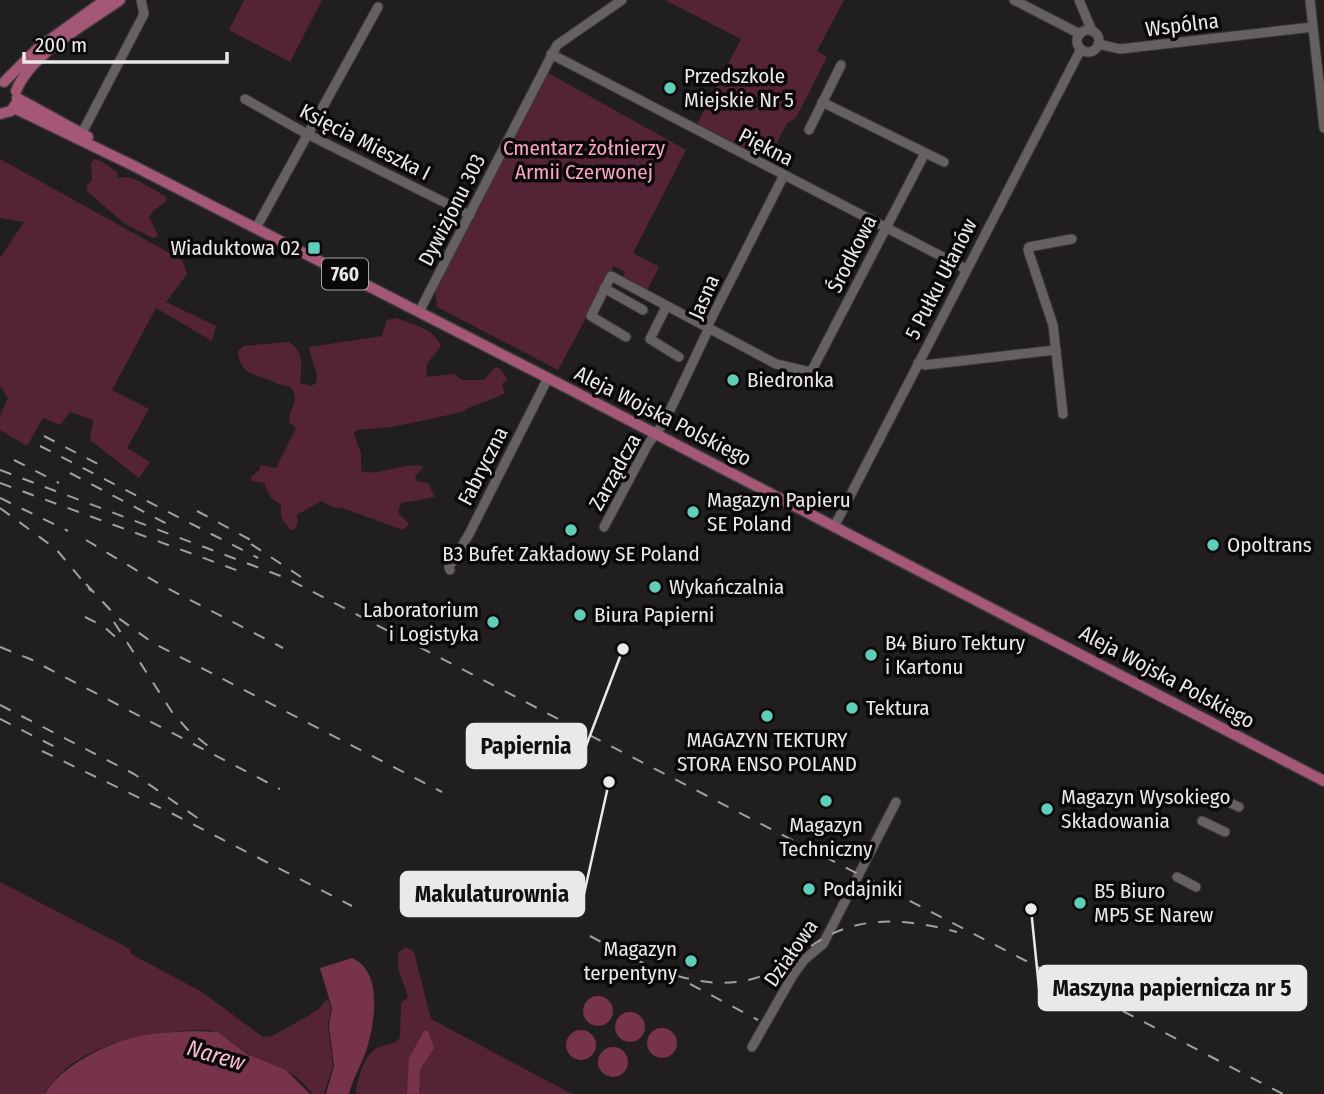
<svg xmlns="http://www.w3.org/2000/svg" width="1324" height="1094" font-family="'Fira Sans Condensed',sans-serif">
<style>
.green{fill:#552336}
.water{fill:#77334c}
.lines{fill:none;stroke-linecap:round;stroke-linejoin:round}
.minor-casing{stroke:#3c393a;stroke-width:11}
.major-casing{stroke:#3c393a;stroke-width:13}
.minor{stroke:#656162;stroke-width:9}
.major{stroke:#a55876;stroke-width:10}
.rail{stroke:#a29fa0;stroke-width:2;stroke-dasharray:12 12;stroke-linecap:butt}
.poi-dot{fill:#5eceb8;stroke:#0a0809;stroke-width:2.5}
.labels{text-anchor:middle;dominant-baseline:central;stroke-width:7;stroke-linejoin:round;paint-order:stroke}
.shield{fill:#0a0809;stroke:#a8a5a6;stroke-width:2}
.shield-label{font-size:19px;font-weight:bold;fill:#ebe8e9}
.street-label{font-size:21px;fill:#ebe8e9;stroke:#0a0809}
.poi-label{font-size:21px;fill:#ebe8e9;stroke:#0a0809;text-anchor:start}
.park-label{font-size:21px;fill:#f9a5c0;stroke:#0a0809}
.water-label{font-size:23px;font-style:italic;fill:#fcbbcf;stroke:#0a0809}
.leader{fill:none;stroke:#ebe8e9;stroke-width:2.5}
.callout-dot{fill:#ebe8e9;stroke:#0a0809;stroke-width:2.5}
.callout{fill:#ebe8e9;stroke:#ebe8e9;stroke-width:2.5}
.callout-label{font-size:23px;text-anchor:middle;font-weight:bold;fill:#111}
</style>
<rect width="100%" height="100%" fill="#211e1f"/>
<!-- green -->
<g class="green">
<polygon points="244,0 322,0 290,62 229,30"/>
<polygon points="844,0 817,51 827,57 796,118 787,123 768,160 697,124 741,39 665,0"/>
<polygon points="548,73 686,150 633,253 659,267 646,292 622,279 625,272 614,266 558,370 437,307 435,290"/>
<polygon points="0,159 182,260 187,274 166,302 216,326 212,341 156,308 112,390 149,409 127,448 150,462 139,478 90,440 93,420 70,412 60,425 43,418 27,446 0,430 0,416 8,398 0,386 0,258 24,222 0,218"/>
<path d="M94 159 101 161 117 172V178L128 177 137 180 165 196 167 200C161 207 154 208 149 217L158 236 153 238 125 224 87 191V186L92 180 91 163Z"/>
<path d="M396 318C414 325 432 327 441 346L427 364 426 377 454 374 462 380H484L495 367 501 369 507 379 502 384 505 393C491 401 475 403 462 412L392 427 357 430 354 433 361 454V471C379 477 403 462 423 466L422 469 415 476 416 481 428 483 435 497 402 503 399 508V514L409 524 403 530 342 508H335L321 501 297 515 298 523 295 529 291 530C282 521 280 516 281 505L271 498 264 483 252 481 251 477 260 469V465L276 468 296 428 289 422C289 408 302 399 289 386 280 386 275 382 267 379 250 374 239 371 238 351L244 346 289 342C305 352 301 367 300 383L311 386 316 383C319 368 310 361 309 347L382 336 387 320Z"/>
<path d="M0 882 130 949 131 954 202 992 263 1037 272 1036 308 1016 319 1009 326 1000 329 1001 331 1009 328 1025 333 1066 324 1094H312C293 1067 273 1067 247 1053 233 1045 224 1033 209 1030 156 1030 73 1042 45 1094H0Z"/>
<path d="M406 947 414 952 431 1019 572 1094H356C357 1080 364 1053 379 1047 387 1044 393 1045 400 1038L401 1003 408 997 398 968V952Z"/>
</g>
<!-- water -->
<g class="water">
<path d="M352 958C383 971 375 1022 367 1048 362 1064 353 1078 349 1094H326L334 1066 329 1026 332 1008 320 968Z"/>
<circle cx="598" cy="1011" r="15"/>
<circle cx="630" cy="1027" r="15"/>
<circle cx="662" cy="1043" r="15"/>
<circle cx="581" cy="1045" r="15"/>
<path d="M195 1031 218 1032 247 1054 286 1070 310 1094H45C61 1065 109 1042 141 1036 158 1032 177 1032 195 1031Z"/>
<polygon points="424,1031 428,1031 434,1048 420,1070 419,1094 407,1094 409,1058"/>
<circle cx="613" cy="1062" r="15"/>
</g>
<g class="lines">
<defs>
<g id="minor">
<polyline points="1014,0 1080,34"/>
<polyline points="1079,0 1092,31"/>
<polyline points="1310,0 1324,128"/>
<circle cx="1088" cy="41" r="11"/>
<polyline points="1098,44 1120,49 1313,27"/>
<polyline points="551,54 966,269"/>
<polyline points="245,99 307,134 470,215"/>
<polyline points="822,102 944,162"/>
<polyline points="809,130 841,65"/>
<polyline points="82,133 144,14 141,0"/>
<polyline points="256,228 378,7"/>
<polyline points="604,288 643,310"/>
<polyline points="666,307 650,339 679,357"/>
<polyline points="419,312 557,45 622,0"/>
<polyline points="626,337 591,316 611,276 776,364 811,372 925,153"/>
<polyline points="918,363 925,365 1056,350"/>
<polyline points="1063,414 1053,325 1028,250 1029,247 1072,239"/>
<polyline points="604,527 648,444 665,421 708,330 709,323 784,175"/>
<polyline points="834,527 1081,49"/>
<polyline points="450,570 449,567 468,536 548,378"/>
<polyline points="1215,796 1239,807"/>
<polyline points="1202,821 1225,832"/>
<polyline points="1177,877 1196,887"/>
<polyline points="752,1047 793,975 804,960 823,944 896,802"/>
</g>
<g id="major">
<polyline points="4,82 37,49 105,0"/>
<path d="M16 91C31 53 88 23 120 0"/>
<polyline points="17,98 88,137"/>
<polyline points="14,108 132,165 548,378 1324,781"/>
<polyline points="0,114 11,111 17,102"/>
</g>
</defs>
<!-- minor casing -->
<use href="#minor" class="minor-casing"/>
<!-- major casing -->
<use href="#major" class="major-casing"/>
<!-- minor -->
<use href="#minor" class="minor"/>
<!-- major -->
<use href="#major" class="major"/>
<!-- rail -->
<g class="rail">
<polyline points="44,436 102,466"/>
<polyline points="40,446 258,558"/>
<polyline points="14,460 59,483"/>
<polyline points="0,470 286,578 1283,1094"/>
<polyline points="70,473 169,525"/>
<polyline points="0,483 247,574"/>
<polyline points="0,498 68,531"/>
<polyline points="0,508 56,549 91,591"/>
<polyline points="197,511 260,545"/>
<polyline points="86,540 161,585 283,648"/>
<polyline points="251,544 301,577"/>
<polyline points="86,584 117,617 153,643 442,792"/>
<polyline points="85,617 103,626 120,641"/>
<polyline points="114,622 172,712 187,729 214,751"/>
<polyline points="0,647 30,659 280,789"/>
<polyline points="0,705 134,774 199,819"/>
<polyline points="0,719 59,749"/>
<polyline points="42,751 173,814 352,906"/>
<path d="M590 936C633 959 685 988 736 982 769 979 791 960 817 942 861 914 909 919 957 932"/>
<polyline points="690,984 758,1020"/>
</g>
</g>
<!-- markers -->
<g class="poi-dot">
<circle cx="670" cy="88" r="7"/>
<rect x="307" y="241" width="14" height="14" rx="3.5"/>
<circle cx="733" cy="380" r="7"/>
<circle cx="693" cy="512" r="7"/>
<circle cx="571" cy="530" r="7"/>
<circle cx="1213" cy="545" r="7"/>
<circle cx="655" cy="587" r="7"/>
<circle cx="580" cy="615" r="7"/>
<circle cx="493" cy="622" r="7"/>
<circle cx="871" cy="655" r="7"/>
<circle cx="852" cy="708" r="7"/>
<circle cx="767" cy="716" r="7"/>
<circle cx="826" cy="801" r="7"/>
<circle cx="1047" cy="809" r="7"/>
<circle cx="809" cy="889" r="7"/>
<circle cx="1080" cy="903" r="7"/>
<circle cx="691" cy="961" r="7"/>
</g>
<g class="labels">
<!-- shield labels -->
<rect class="shield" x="322" y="258.5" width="46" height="31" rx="5"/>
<g class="shield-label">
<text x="345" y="274">760</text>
</g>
<!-- street labels -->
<g class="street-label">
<text transform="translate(1182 25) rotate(-7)">Wspólna</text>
<text transform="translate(365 142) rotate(27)">Księcia Mieszka I</text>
<text transform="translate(766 147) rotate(27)">Piękna</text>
<text transform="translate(452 210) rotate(-63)">Dywizjonu 303</text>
<text transform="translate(852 254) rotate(-63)">Środkowa</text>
<text transform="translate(941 279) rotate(-63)">5 Pułku Ułanów</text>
<text transform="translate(704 297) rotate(-66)">Jasna</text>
<text transform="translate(663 416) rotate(27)">Aleja Wojska Polskiego</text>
<text transform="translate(483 466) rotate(-63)">Fabryczna</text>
<text transform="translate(615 472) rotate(-61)">Zarządcza</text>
<text transform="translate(1167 677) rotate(28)">Aleja Wojska Polskiego</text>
<text transform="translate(791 953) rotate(-55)">Działowa</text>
</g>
<!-- poi labels -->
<g class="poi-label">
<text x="684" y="76">Przedszkole<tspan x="684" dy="24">Miejskie Nr 5</tspan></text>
<text x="300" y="248" text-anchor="end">Wiaduktowa 02</text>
<text x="747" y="380">Biedronka</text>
<text x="707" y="500">Magazyn Papieru<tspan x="707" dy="24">SE Poland</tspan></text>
<text x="1227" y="545">Opoltrans</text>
<text x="571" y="554" text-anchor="middle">B3 Bufet Zakładowy SE Poland</text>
<text x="669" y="587">Wykańczalnia</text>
<text x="479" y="610" text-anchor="end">Laboratorium<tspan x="479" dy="24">i Logistyka</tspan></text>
<text x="594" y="615">Biura Papierni</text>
<text x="885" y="643">B4 Biuro Tektury<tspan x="885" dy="24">i Kartonu</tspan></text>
<text x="866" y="708">Tektura</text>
<text x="767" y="740" text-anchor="middle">MAGAZYN TEKTURY<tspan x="767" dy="24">STORA ENSO POLAND</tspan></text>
<text x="1061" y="797">Magazyn Wysokiego<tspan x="1061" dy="24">Składowania</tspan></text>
<text x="826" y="825" text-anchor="middle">Magazyn<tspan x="826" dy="24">Techniczny</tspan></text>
<text x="823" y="889">Podajniki</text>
<text x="1094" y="891">B5 Biuro<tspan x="1094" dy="24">MP5 SE Narew</tspan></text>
<text x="677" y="949" text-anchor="end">Magazyn<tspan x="677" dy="24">terpentyny</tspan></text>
</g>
<!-- park labels -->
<g class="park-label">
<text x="584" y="148">Cmentarz żołnierzy<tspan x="584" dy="24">Armii Czerwonej</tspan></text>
</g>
<!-- water labels -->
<g class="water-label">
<text transform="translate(216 1055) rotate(16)">Narew</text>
</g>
</g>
<!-- callouts -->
<path class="leader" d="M623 649L586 746M609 782L584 894M1031 909L1039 988"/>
<g class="callout-dot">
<circle cx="623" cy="649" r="7"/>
<circle cx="609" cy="782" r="7"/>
<circle cx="1031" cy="909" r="7"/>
</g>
<g class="callout">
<rect x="467" y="724" width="119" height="44" rx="7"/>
<rect x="401" y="872" width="183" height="44" rx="7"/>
<rect x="1039" y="966" width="267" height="44" rx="7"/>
</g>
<g class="callout-label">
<text x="526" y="754">Papiernia</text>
<text x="492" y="902">Makulaturownia</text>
<text x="1172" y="996">Maszyna papiernicza nr 5</text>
</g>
<!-- scale -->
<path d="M24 52v10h203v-10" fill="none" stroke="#ebe8e9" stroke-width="3.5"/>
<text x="35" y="52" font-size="21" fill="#ebe8e9" stroke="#0a0809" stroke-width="5" paint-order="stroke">200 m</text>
</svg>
